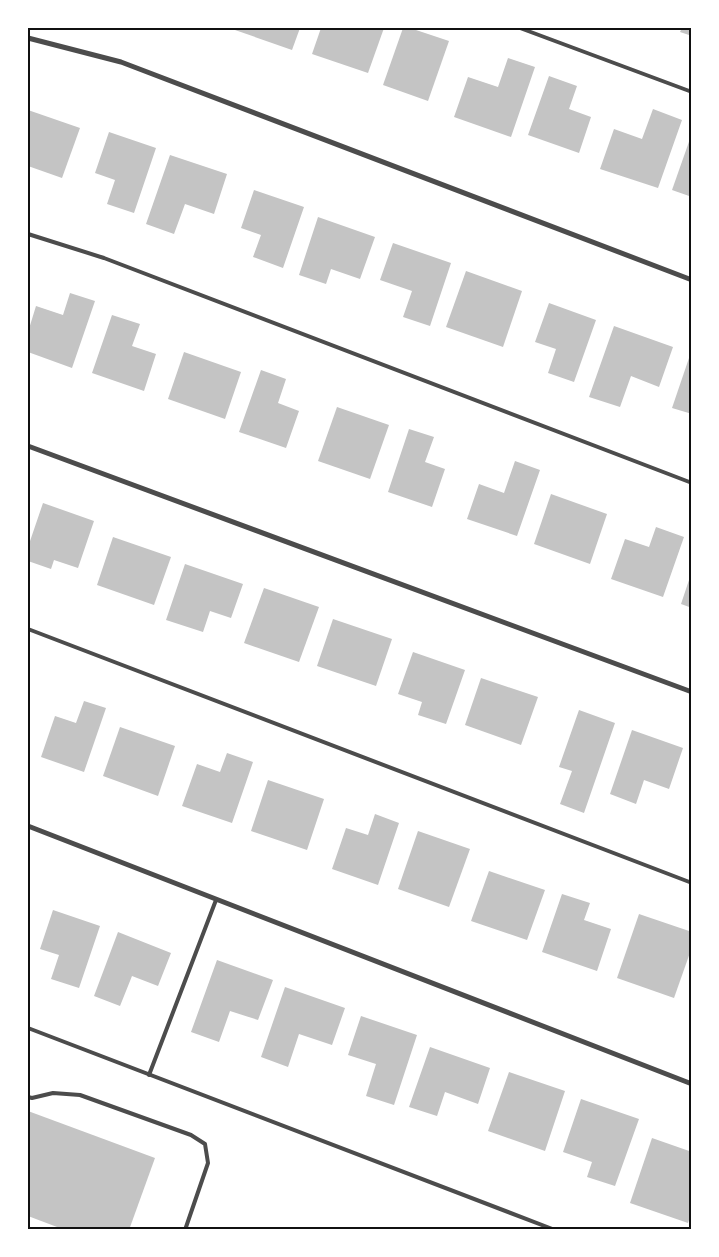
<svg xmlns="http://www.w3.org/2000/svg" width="719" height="1257" font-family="'Roboto Condensed',sans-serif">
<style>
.building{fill:#c4c4c4}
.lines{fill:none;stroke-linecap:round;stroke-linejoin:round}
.service{stroke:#4c4c4c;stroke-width:4}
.minor{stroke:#4c4c4c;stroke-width:5}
.neatline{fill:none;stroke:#111;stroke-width:2}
</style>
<rect width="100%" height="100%" fill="#fff"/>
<!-- building -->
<g class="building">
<polygon points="236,28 300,28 292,50 235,30"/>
<polygon points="321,28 384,28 368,73 312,54"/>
<polygon points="403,28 410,28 449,41 428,101 383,85"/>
<polygon points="682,28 692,28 692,36 680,32"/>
<polygon points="508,58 535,67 511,137 454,117 468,77 498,87"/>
<polygon points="549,76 577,86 569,109 591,117 579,153 528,135"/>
<polygon points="653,109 682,120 658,188 600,169 614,129 642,139"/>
<polygon points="28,110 80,128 62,178 28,166"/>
<polygon points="109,132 156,148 134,213 107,204 115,180 95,173"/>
<polygon points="691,136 692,136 692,197 672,190"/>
<polygon points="170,155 227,174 214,214 185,204 174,234 146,224"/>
<polygon points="254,190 304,207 283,268 253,257 261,235 241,228"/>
<polygon points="318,217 375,237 360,279 331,269 326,284 299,275"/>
<polygon points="393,243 451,263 430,326 403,317 412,291 380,280"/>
<polygon points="466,271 522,291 503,347 446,327"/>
<polygon points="70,293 95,301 72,368 28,352 28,332 36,306 63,315"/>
<polygon points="549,303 596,320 574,382 548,373 556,349 535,342"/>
<polygon points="112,315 140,324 132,346 156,354 144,391 92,373"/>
<polygon points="614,326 673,347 659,387 631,376 620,407 589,397"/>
<polygon points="184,352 241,372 225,419 168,399"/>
<polygon points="689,358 692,359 692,414 672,408"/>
<polygon points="261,370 286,379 278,403 299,411 286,448 239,432"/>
<polygon points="337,407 389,425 370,479 318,461"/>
<polygon points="409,429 434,437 425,462 445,469 432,507 388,492"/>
<polygon points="515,461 540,470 517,536 467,519 479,484 504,493"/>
<polygon points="551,494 607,514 590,564 534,544"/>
<polygon points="43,503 94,521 78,568 54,560 51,569 28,561 28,547"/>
<polygon points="656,527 684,537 663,597 611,579 625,539 649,547"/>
<polygon points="113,537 171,557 154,605 97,585"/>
<polygon points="185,564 243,584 231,618 210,611 203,632 166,620"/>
<polygon points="691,574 692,574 692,608 681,604"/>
<polygon points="264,588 319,607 299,662 244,643"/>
<polygon points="333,619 392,639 376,686 317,666"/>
<polygon points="413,652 465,670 446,724 418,715 422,702 398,694"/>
<polygon points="481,678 538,697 521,745 465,725"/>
<polygon points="84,701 106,708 84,772 41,757 55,716 76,723"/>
<polygon points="579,710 615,723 584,813 560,804 572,771 559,767"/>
<polygon points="120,727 175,746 158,796 103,776"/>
<polygon points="632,730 683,748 669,789 644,780 636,804 610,794"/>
<polygon points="227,753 253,762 232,823 182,806 197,764 220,772"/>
<polygon points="268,780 324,799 307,850 251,831"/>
<polygon points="375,814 399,823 378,885 332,869 346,828 368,835"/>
<polygon points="418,831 470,849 449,907 398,889"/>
<polygon points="489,871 545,890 527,940 471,921"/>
<polygon points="562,894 590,903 584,920 611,929 597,971 542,952"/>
<polygon points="53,910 100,926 79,988 51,979 59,955 40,949"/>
<polygon points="639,914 692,932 692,947 674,998 617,978"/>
<polygon points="118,932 171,953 158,986 132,976 120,1006 94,996"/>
<polygon points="217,960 273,980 258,1020 230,1011 219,1042 191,1032"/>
<polygon points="285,987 345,1008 332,1045 299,1034 288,1067 261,1057"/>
<polygon points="361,1016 417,1035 394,1105 366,1096 376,1064 348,1055"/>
<polygon points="430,1047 490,1068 478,1104 445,1092 437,1116 409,1107"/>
<polygon points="509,1072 565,1091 545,1151 488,1131"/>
<polygon points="581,1099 639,1119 615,1186 587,1177 592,1162 563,1152"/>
<polygon points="28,1111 155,1158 129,1230 65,1230 28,1216"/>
<polygon points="652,1138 692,1152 692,1211 688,1223 630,1203"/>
</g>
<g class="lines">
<!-- service -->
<g class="service">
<polyline points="520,28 692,92"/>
<polyline points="28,234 104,258 692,483"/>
<polyline points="28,629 692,883"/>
<polyline points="28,1028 555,1230"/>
<polyline points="149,1075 216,900"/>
<polyline points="28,1097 32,1098 53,1093 80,1095 191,1135 205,1144 208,1163 185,1230"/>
</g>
<!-- minor -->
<g class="minor">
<polyline points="28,38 121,62 692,280"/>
<polyline points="28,446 692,692"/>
<polyline points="28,826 692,1084"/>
</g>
</g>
<!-- border -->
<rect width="719" height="1257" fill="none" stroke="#ffffff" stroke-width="58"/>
<rect x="29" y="29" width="661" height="1199" class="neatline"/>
</svg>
